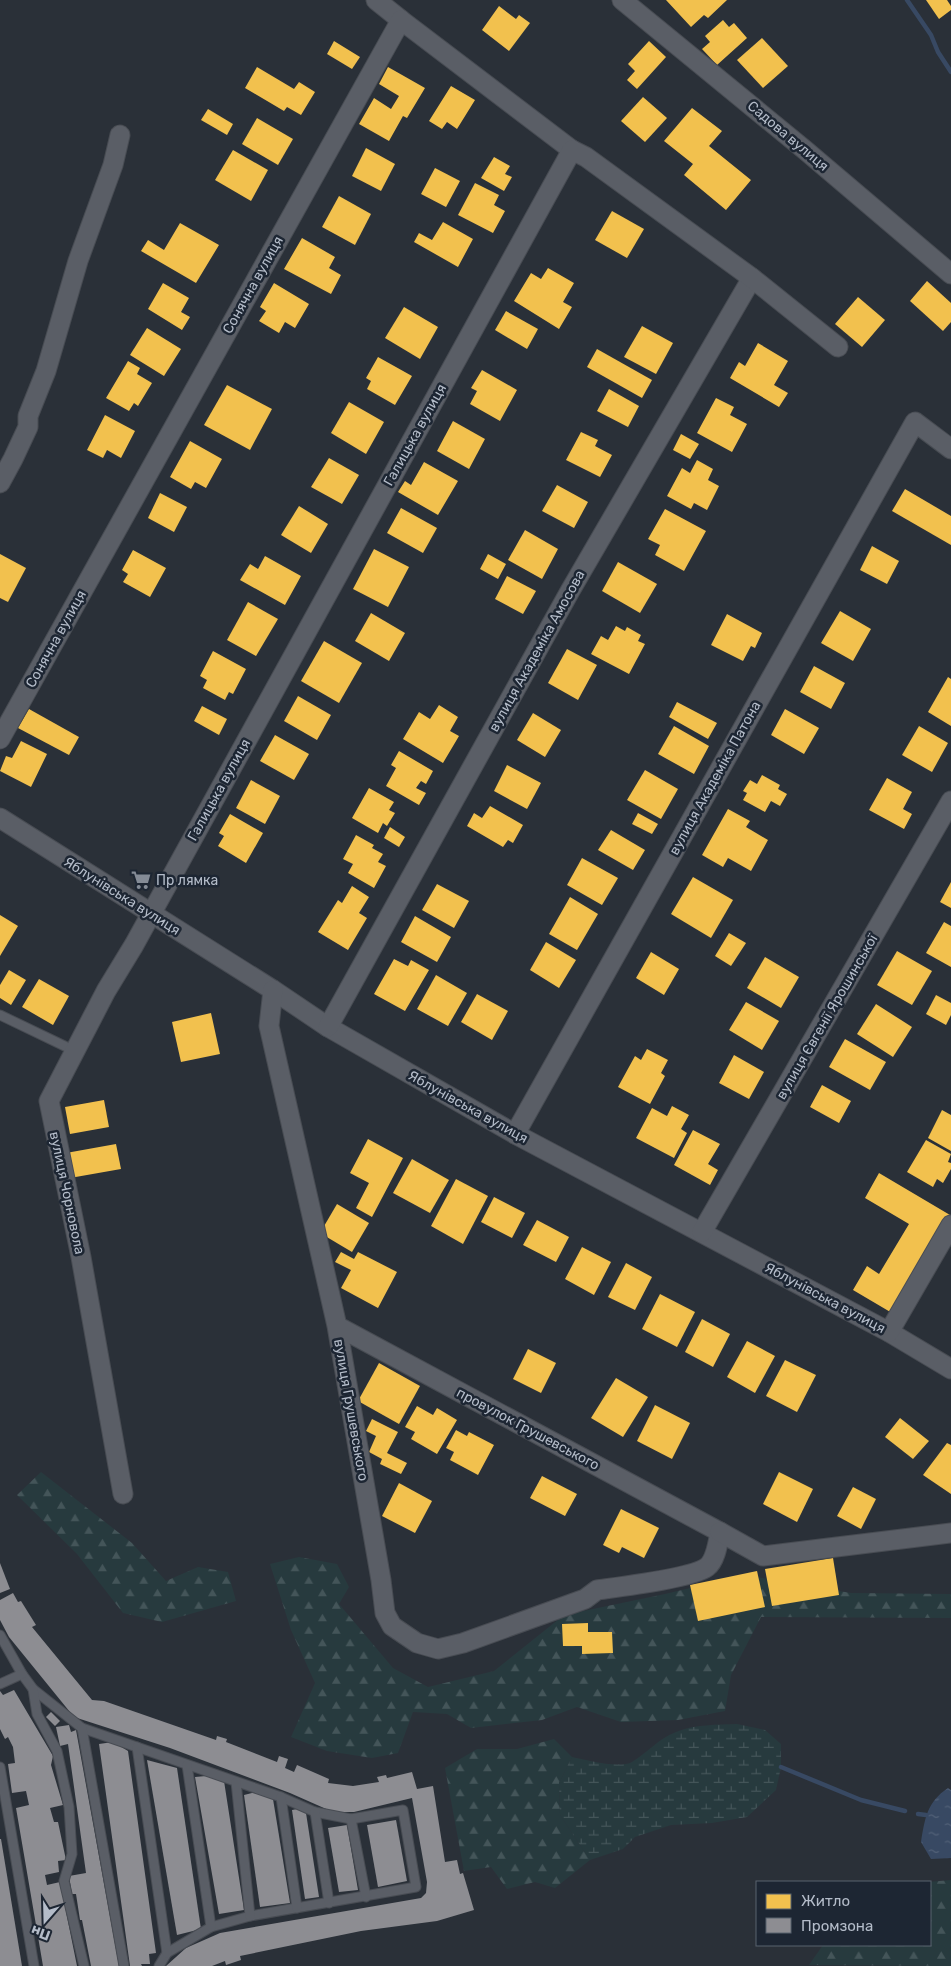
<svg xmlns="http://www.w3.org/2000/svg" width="951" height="1966" font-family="Rubik,sans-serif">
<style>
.forest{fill:url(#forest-firs)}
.wetland{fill:url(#wetland-marsh)}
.water{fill:url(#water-ripples)}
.homes{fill:#f2c14e}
.industry{fill:#8d8d92}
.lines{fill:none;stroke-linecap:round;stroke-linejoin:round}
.stream{stroke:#384963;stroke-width:4.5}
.lane-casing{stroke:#484c53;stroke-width:11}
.street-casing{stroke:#484c53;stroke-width:21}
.lane{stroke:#5a5e66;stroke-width:9}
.street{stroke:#5a5e66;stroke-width:19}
.labels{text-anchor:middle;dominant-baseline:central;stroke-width:5;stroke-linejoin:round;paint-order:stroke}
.street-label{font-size:14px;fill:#b4bcc9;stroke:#1d2633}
.poi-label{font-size:14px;fill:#b4bcc9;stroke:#1d2633;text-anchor:start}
</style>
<defs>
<pattern id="forest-firs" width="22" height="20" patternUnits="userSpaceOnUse" patternTransform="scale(1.25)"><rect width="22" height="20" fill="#273a3e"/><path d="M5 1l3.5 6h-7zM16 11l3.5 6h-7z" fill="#445559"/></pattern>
<pattern id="wetland-marsh" width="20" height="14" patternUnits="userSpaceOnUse" patternTransform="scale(1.25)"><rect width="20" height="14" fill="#273a3e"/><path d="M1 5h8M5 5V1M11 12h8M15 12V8" fill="none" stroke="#445559"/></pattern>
<pattern id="water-ripples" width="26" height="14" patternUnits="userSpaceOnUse" patternTransform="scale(1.25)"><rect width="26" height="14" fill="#384963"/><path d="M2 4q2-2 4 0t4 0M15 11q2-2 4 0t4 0" fill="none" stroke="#526178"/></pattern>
</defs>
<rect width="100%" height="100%" fill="#2a3038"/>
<!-- forest -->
<g class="forest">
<polygon points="41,1472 132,1543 166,1581 198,1567 228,1572 236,1601 162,1622 123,1613 77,1554 17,1495"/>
<polygon points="299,1557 337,1564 349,1587 339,1604 393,1668 428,1687 494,1671 564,1615 665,1594 745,1575 851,1593 951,1594 951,1618 761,1617 731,1675 725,1711 678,1720 621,1722 577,1707 542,1720 471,1728 447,1714 413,1712 398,1753 372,1758 327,1751 291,1737 315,1683 291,1630 270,1564"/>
<polygon points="554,1739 572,1757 559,1783 560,1815 590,1860 555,1888 535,1882 507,1889 491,1867 464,1871 445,1768 477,1749 517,1749"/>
<polygon points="951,1880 951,1966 809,1965 823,1945 930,1945 928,1882"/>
</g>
<!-- wetland -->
<path class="wetland" d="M737 1724 765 1730 781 1744V1767L776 1790 747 1817 712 1823 671 1825 635 1837 623 1849 590 1860 560 1815 559 1783 572 1757C586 1760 619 1769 632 1762 647 1753 659 1738 676 1732 694 1724 718 1725 737 1724Z"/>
<!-- water -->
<path class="water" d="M948 1788 951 1790V1858L931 1859 921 1842C925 1818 927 1802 948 1788Z"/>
<!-- homes -->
<g class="homes">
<polygon points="666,0 727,0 708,18 704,15 691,27"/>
<polygon points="926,0 947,0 951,6 951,10 939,19"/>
<polygon points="499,6 516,19 519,15 530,23 509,51 482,30"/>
<polygon points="723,20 729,27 734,23 747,38 717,65 702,49 710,42 705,36"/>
<polygon points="762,38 788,66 763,88 737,60"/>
<polygon points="334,41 360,57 352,69 327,54"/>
<polygon points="649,41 666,57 637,89 627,80 635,71 628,64"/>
<polygon points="257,67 294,89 299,82 315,92 301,115 287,107 284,111 245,88"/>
<polygon points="388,67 425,88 407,118 403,116 389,141 359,124 374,98 391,109 399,96 379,84"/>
<polygon points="451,86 475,100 457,129 447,122 442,129 429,121"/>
<polygon points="643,97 667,118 645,142 621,121"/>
<polygon points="692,108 722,131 709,146 751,180 726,210 684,175 693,164 664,141"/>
<polygon points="208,109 233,124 227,135 201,120"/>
<polygon points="257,118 293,139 278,165 242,144"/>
<polygon points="366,148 395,164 381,191 352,176"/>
<polygon points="233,150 268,170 251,201 215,180"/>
<polygon points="494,157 510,166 505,174 512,177 504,191 481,178"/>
<polygon points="435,168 460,181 446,207 421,194"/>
<polygon points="475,183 499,195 494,205 505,211 493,233 458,215"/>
<polygon points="339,196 371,214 355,245 322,227"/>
<polygon points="612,211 644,229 627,258 595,240"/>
<polygon points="443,222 473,239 458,267 414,242 419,233 432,240"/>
<polygon points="180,223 219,245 196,283 141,251 148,240 164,250"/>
<polygon points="302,238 335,257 329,268 341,275 331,294 284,269"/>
<polygon points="548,268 574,283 563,302 572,307 559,329 514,301 531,273 541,279"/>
<polygon points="927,281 951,303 951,322 943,331 910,301"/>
<polygon points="163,283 189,298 181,312 190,317 182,330 148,309"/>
<polygon points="274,283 309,304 295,328 285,322 279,333 259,321 266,311 260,307"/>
<polygon points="858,297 885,320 862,347 835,324"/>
<polygon points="404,307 438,327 420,359 385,338"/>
<polygon points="506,311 538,329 527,349 495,330"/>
<polygon points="642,326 673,343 656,374 624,357"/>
<polygon points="147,328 181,349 164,376 130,355"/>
<polygon points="758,343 788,361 774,385 788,393 779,407 730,378 739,362 745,366"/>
<polygon points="597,349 652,380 642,398 587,367"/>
<polygon points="378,357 412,376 395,405 367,389 371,381 366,378"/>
<polygon points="128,361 140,368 137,374 152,383 138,406 134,403 129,411 106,398"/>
<polygon points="482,370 517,390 500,421 470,404 477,391 471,388"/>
<polygon points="227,385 272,409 250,450 204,425"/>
<polygon points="609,389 639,406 628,427 597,411"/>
<polygon points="716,398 734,407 730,415 747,424 732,452 697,433"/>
<polygon points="349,402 384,422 366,454 331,433"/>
<polygon points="105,415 135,431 121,458 107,450 103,458 87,450"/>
<polygon points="453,421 485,439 469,469 437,451"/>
<polygon points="581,432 598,440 595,446 612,455 600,477 566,460"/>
<polygon points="681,434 699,444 690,459 673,450"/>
<polygon points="190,441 222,459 206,488 195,482 191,489 170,477"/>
<polygon points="329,458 359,475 342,504 311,487"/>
<polygon points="697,460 713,469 708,480 719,486 707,510 694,503 691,509 667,496 682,468 690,473"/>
<polygon points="424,462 458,481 438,515 398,492 405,481 411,485"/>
<polygon points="557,485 588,502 574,528 542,511"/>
<polygon points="905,489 951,516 951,545 892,511"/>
<polygon points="160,493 187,507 174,532 148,518"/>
<polygon points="299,506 328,524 311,553 281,535"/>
<polygon points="401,508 437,528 423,553 387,533"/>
<polygon points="665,509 706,531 684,571 655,555 660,545 648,539"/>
<polygon points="525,530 558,549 542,579 508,560"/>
<polygon points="872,546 899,561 887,584 860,570"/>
<polygon points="374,549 409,567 388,607 353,589"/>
<polygon points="133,550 166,568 150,597 123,582 128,574 122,570"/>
<polygon points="0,554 26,568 8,602 0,598"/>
<polygon points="488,554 506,564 498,579 480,569"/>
<polygon points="265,556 301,576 285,605 240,580 250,564 258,569"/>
<polygon points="618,562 657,584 640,613 602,591"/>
<polygon points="507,576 536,591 523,614 495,599"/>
<polygon points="248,602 278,619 256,656 227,640"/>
<polygon points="840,611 871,629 853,661 821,643"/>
<polygon points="371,613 405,633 389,661 355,641"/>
<polygon points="727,614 762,633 755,648 751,646 743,661 711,645"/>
<polygon points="616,626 625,631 627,627 641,635 638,641 645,644 629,674 591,654 601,636 608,640"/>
<polygon points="324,641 362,663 339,703 301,681"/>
<polygon points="567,649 597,665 578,700 548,683"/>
<polygon points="213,651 246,669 233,694 229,692 225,700 203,688 207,680 200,676"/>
<polygon points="814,666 845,683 831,709 800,692"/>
<polygon points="948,677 951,679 951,726 928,712"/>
<polygon points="298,696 331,715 317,740 284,721"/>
<polygon points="677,702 717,723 708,739 669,717"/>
<polygon points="439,705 458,717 450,731 459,736 443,763 403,739 419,712 430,719"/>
<polygon points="202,706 227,719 219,735 194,721"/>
<polygon points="29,709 79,737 69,755 18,728"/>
<polygon points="785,709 819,728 804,754 771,735"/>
<polygon points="533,713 561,730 545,757 517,740"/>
<polygon points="674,726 709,746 694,774 658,754"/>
<polygon points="919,726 948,743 932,772 902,755"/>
<polygon points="275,735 309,754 294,780 260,761"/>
<polygon points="21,741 47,754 31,787 0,771 6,756 12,758"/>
<polygon points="399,751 433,771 426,784 421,781 416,788 426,793 419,805 386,786 396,768 391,765"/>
<polygon points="507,765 541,783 527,809 494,791"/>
<polygon points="645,770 678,789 661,819 627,800"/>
<polygon points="762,775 780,785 778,789 787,794 780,806 771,801 765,812 743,800 747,793 743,791 750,780 757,784"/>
<polygon points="887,778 912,792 903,809 912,814 904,829 869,810"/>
<polygon points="251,780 280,796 265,824 236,808"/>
<polygon points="369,788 394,802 389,810 395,813 387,826 383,823 378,833 352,818"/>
<polygon points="490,806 523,825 513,843 508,840 503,847 467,826 474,813 482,818"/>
<polygon points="728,809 750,821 746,827 768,840 751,871 728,858 723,867 702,855"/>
<polygon points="638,813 658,824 652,834 632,824"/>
<polygon points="230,814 263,833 246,863 218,846 224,836 219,833"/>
<polygon points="390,827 405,837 399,847 384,838"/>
<polygon points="611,830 645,850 633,870 598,850"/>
<polygon points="356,835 374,845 372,848 383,854 378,862 386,866 374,888 348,873 353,864 343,859"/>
<polygon points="582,858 618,878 602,905 567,885"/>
<polygon points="693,877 733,900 711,938 671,914"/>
<polygon points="951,882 951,908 940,902"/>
<polygon points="437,884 469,901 454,928 422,910"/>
<polygon points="352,886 369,897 359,913 367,918 348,950 318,932 338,900 342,903"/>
<polygon points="570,897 598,914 577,950 549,934"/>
<polygon points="0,915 18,926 0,956"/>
<polygon points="415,916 451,937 437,962 401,942"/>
<polygon points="944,922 951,926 951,967 926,953"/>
<polygon points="729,933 746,943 731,966 715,956"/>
<polygon points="546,942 576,960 559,988 530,970"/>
<polygon points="897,951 932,971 912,1005 877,985"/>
<polygon points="651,952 679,969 664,995 636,978"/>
<polygon points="765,957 799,977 781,1008 747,988"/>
<polygon points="394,959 408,966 411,960 429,970 405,1011 374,994"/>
<polygon points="9,970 26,980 11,1005 0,998 0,985"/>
<polygon points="436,975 467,993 448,1026 417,1009"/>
<polygon points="39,979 69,996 53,1025 22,1007"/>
<polygon points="477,994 508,1011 492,1040 461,1022"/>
<polygon points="936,995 951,1003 951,1015 946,1025 926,1014"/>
<polygon points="746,1002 779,1021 762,1050 729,1030"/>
<polygon points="876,1004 912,1027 893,1057 857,1034"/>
<polygon points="211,1013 220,1054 181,1062 172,1022"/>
<polygon points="845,1039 886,1062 870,1090 829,1067"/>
<polygon points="647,1049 668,1060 661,1073 665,1076 650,1104 618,1087 635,1056 641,1060"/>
<polygon points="734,1055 764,1072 749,1099 719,1083"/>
<polygon points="822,1085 851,1101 839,1123 810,1107"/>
<polygon points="104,1100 109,1127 70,1134 65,1107"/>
<polygon points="672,1106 689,1115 681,1129 687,1133 674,1158 636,1138 652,1108 667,1116"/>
<polygon points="942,1110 951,1115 951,1151 928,1138"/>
<polygon points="693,1130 720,1144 708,1164 718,1170 710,1185 674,1165"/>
<polygon points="368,1139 403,1158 372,1217 356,1208 369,1183 350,1173"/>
<polygon points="926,1140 951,1154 948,1162 951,1163 951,1169 943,1183 937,1179 933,1187 907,1172"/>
<polygon points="116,1144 121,1169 70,1178 66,1153"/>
<polygon points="412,1159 449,1180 430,1213 393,1193"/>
<polygon points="879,1173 950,1215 892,1313 853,1290 867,1266 879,1274 909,1224 865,1198"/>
<polygon points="456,1179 488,1196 463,1244 431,1226"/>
<polygon points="494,1197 525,1213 512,1238 481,1222"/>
<polygon points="337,1204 369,1223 352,1252 320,1233"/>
<polygon points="537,1220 569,1237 556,1262 523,1245"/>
<polygon points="582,1247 611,1262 594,1295 565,1279"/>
<polygon points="341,1252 354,1259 358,1252 397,1272 378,1308 341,1288 351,1270 335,1262"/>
<polygon points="626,1263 652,1277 635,1310 608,1297"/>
<polygon points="660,1294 695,1312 677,1347 642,1329"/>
<polygon points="702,1319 730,1334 713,1367 685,1352"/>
<polygon points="747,1341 775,1356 755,1393 727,1377"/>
<polygon points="528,1349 556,1363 541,1393 513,1379"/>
<polygon points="785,1360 816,1375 797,1412 766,1396"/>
<polygon points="379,1363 420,1386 399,1424 358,1401"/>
<polygon points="616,1378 648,1397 623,1437 591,1418"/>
<polygon points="655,1405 690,1423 672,1459 637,1441"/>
<polygon points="417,1406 433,1415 437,1408 457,1420 437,1454 411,1439 415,1432 405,1427"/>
<polygon points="900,1418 929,1441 913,1459 885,1437"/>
<polygon points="372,1419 398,1432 387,1453 407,1463 401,1474 380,1464 382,1459 369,1452 376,1436 366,1431"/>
<polygon points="456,1430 467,1436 469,1432 494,1445 478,1475 450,1460 454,1452 446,1448"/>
<polygon points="947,1443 951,1445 951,1494 923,1475"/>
<polygon points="779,1472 813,1489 797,1522 763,1504"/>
<polygon points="542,1476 577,1494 565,1516 530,1498"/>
<polygon points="399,1483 432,1501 415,1533 382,1516"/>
<polygon points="853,1487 876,1499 861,1529 837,1516"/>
<polygon points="621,1509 659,1528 644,1558 622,1547 619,1553 603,1545"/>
<polygon points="833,1558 839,1595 772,1606 765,1569"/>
<polygon points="757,1571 765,1607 698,1621 690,1585"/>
<polygon points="588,1623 588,1632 612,1632 613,1653 582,1654 582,1646 563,1646 562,1624"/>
</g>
<!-- industry -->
<g class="industry">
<polygon points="0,1563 10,1589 0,1593"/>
<polygon points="13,1593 18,1602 21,1601 36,1625 32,1627 92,1700 104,1701 216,1740 217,1736 227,1739 226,1742 277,1762 279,1756 288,1759 285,1768 294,1772 297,1765 329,1779 328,1783 353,1786 379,1782 377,1777 386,1775 387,1778 412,1772 417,1789 433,1786 445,1862 457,1860 460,1874 463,1873 474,1910 437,1921 361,1931 240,1956 241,1960 226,1965 225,1961 212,1966 166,1966 186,1948 220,1933 421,1898 426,1893 427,1882 412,1798 354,1812 333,1812 290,1793 170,1748 74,1717 9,1637 0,1620 0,1600"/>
<polygon points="14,1690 53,1756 51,1765 63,1805 50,1808 54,1822 58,1822 66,1860 58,1861 59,1872 45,1875 47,1885 60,1882 77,1966 43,1966 16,1808 29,1805 26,1791 12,1793 8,1764 15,1763 13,1747 8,1737 5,1739 0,1729 0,1691 3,1695"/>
<polygon points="51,1712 60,1721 55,1726 46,1717"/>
<polygon points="69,1725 71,1732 76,1730 119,1966 91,1966 82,1920 80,1920 76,1894 72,1894 69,1876 86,1873 68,1744 60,1746 56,1727"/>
<polygon points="113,1742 128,1751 156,1953 149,1954 150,1964 141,1964 142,1966 130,1966 99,1744"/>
<polygon points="147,1760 177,1768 201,1929 177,1935"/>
<polygon points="217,1775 220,1781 224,1781 244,1910 219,1914 195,1777"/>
<polygon points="256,1792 273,1799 290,1903 260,1907 244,1795"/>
<polygon points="297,1809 306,1813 319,1897 305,1899 292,1810"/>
<polygon points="396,1820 407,1881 378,1887 367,1825"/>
<polygon points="347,1825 358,1890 339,1892 328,1828"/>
<polygon points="0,1839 1,1839 22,1966 0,1966"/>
</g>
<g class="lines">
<!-- stream -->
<g class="stream">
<polyline points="907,0 931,35 938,52 951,72"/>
<polyline points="781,1767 861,1800 905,1811"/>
<polyline points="918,1814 926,1815"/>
</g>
<defs>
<g id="lane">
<polyline points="0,1015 75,1051"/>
<polyline points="0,1635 22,1674 33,1689 82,1728 281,1797 315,1812 351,1819 403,1810 416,1887 250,1916 211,1927 167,1953 159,1966"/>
<polyline points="0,1684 22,1674"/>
<polyline points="33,1689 37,1714 57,1751 69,1807 72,1854 64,1881 84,1966"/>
<polyline points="82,1728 124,1966"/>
<polyline points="137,1747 167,1953"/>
<polyline points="187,1765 211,1927"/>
<polyline points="0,1767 34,1966"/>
<polyline points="236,1782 250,1916"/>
<polyline points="281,1797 297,1908"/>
<polyline points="315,1812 329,1903"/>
<polyline points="351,1819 366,1897"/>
</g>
<g id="street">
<polyline points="376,0 401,20"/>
<polyline points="622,0 805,150 951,274"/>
<polyline points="0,483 13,459 28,427 28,416 46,371 78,261 113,165 120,135"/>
<polyline points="0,739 401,20 572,150"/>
<polyline points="0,818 273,990 328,1027 515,1134 889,1332 951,1369"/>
<path d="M273 990 269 1026 337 1326 381 1580 385 1613 392 1626 417 1643 438 1649 463 1643 585 1599 597 1590C618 1587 693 1578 707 1567 716 1560 718 1542 720 1532L337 1326"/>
<polyline points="328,1027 570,591 752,278"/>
<polyline points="515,1134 915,422 951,449"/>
<polyline points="702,1232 951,801"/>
<polyline points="889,1332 951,1225"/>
<polyline points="123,1494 81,1257 49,1101 106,991 134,945 572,150 586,157 752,278 838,347"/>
<polyline points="720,1532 763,1556 951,1533"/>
</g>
</defs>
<!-- lane casing -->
<use href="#lane" class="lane-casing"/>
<!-- street casing -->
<use href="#street" class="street-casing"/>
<!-- lane -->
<use href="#lane" class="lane"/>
<!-- street -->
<use href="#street" class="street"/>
</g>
<!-- icons -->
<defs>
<symbol id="supermarket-bare" viewBox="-9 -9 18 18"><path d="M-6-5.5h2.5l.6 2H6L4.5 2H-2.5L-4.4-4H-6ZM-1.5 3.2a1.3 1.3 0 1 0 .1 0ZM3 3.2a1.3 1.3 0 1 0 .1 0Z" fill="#848b96" stroke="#1d2633" stroke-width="2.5" paint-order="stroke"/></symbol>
</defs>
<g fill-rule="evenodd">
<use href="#supermarket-bare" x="127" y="866" width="28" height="28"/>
</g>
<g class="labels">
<!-- street labels -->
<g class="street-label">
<text transform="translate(788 136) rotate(40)">Садова вулиця</text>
<text transform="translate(253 285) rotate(-61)">Сонячна вулиця</text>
<text transform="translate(415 435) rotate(-61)">Галицька вулиця</text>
<text transform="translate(56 639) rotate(-61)">Сонячна вулиця</text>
<text transform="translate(537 651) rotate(-61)">вулиця Академіка Амосова</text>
<text transform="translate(715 778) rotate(-61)">вулиця Академіка Патона</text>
<text transform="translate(219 790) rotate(-61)">Галицька вулиця</text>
<text transform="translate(122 896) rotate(32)">Яблунівська вулиця</text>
<text transform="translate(827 1017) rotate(-60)">вулиця Євгенії Ярошинської</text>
<text transform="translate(468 1107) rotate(29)">Яблунівська вулиця</text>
<text transform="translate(67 1193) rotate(78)">вулиця Чорновола</text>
<text transform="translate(825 1298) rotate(28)">Яблунівська вулиця</text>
<text transform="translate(351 1410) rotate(80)">вулиця Грушевського</text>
<text transform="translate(528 1429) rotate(28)">провулок Грушевського</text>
</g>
<!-- poi labels -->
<g class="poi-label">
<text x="156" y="880">Пр лямка</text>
</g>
</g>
<!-- legend -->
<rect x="756" y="1881" width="175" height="65" fill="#1d2633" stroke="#59626f"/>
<rect x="766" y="1894" width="25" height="15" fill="#f2c14e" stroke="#59626f"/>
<text x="801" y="1906" font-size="15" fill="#b4bcc9">Житло</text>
<rect x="766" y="1918" width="25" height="15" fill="#8d8d92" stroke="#59626f"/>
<text x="801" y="1931" font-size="15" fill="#b4bcc9">Промзона</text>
<!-- north arrow -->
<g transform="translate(45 1921) rotate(200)" stroke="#1d2633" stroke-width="4" paint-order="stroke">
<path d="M0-4L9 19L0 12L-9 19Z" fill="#b4bcc9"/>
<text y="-8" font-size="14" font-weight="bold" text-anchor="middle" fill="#b4bcc9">Пн</text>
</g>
</svg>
